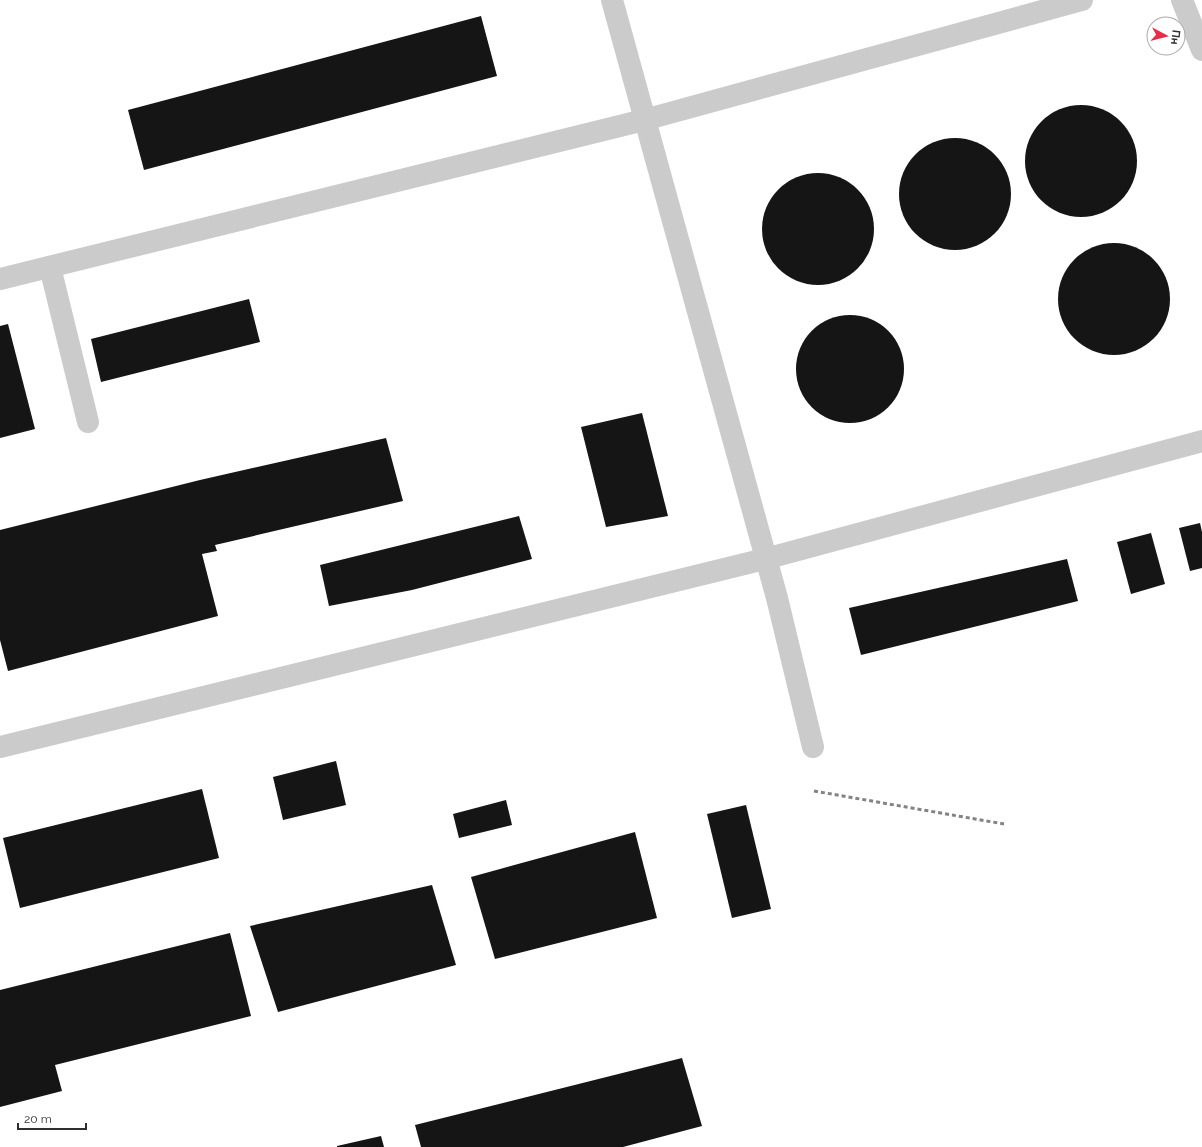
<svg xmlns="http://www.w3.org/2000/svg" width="1202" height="1147" font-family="Raleway,sans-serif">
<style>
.building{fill:#151515}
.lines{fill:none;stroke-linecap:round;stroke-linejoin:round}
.minor{stroke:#cbcbcb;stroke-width:22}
.rail{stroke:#838383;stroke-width:3;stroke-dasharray:4 3;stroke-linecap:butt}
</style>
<rect width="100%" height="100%" fill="#fff"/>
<!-- building -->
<g class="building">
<polygon points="481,16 497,76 144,170 128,110"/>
<circle cx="1081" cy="161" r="56"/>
<circle cx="955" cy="194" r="56"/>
<circle cx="818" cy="229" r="56"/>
<circle cx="1114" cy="299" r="56"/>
<polygon points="249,299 260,342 101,382 91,339"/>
<circle cx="850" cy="369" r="54"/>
<polygon points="8,324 35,429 0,438 0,326"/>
<polygon points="642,413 668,516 606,527 581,427"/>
<polygon points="386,438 403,501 215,545 217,551 202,554 218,616 8,671 0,640 0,530 200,480"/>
<polygon points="519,516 532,559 412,590 329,606 320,565"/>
<polygon points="1200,523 1202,532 1202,568 1190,571 1179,528"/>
<polygon points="1151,533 1165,584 1131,594 1117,542"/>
<polygon points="1067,559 1078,601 861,655 849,608"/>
<polygon points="336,761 346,805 283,820 273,777"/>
<polygon points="202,789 219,858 20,908 3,838"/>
<polygon points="506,800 512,825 459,838 453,814"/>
<polygon points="746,805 771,909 732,918 707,814"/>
<polygon points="635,832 657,918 495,959 471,877"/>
<polygon points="432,885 456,965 278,1012 250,926"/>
<polygon points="230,933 251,1016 55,1065 62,1091 0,1107 0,990"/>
<polygon points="682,1058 702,1126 623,1147 421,1147 415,1125"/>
<polygon points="381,1136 384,1147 337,1147 337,1146"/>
</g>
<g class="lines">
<!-- minor -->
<g class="minor">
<polyline points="612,0 777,598 813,747"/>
<polyline points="1182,0 1202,50"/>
<polyline points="50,267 88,422"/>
<polyline points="0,279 644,120 1082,0"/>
<polyline points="0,747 765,559 1202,441"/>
</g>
<!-- rail -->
<polyline class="rail" points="814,791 1004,824"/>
</g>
<!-- north arrow -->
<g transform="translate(1166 36) rotate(97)"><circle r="19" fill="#ffffff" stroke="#ababab"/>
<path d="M0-3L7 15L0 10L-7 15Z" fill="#e52f4a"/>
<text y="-6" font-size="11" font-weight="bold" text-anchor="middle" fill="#2e2e2e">Пн</text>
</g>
<!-- scale -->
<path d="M18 1123v6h68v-6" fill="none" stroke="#2e2e2e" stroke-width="2"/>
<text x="24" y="1123" font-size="12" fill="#2e2e2e" stroke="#ffffff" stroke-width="3" paint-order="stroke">20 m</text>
</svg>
